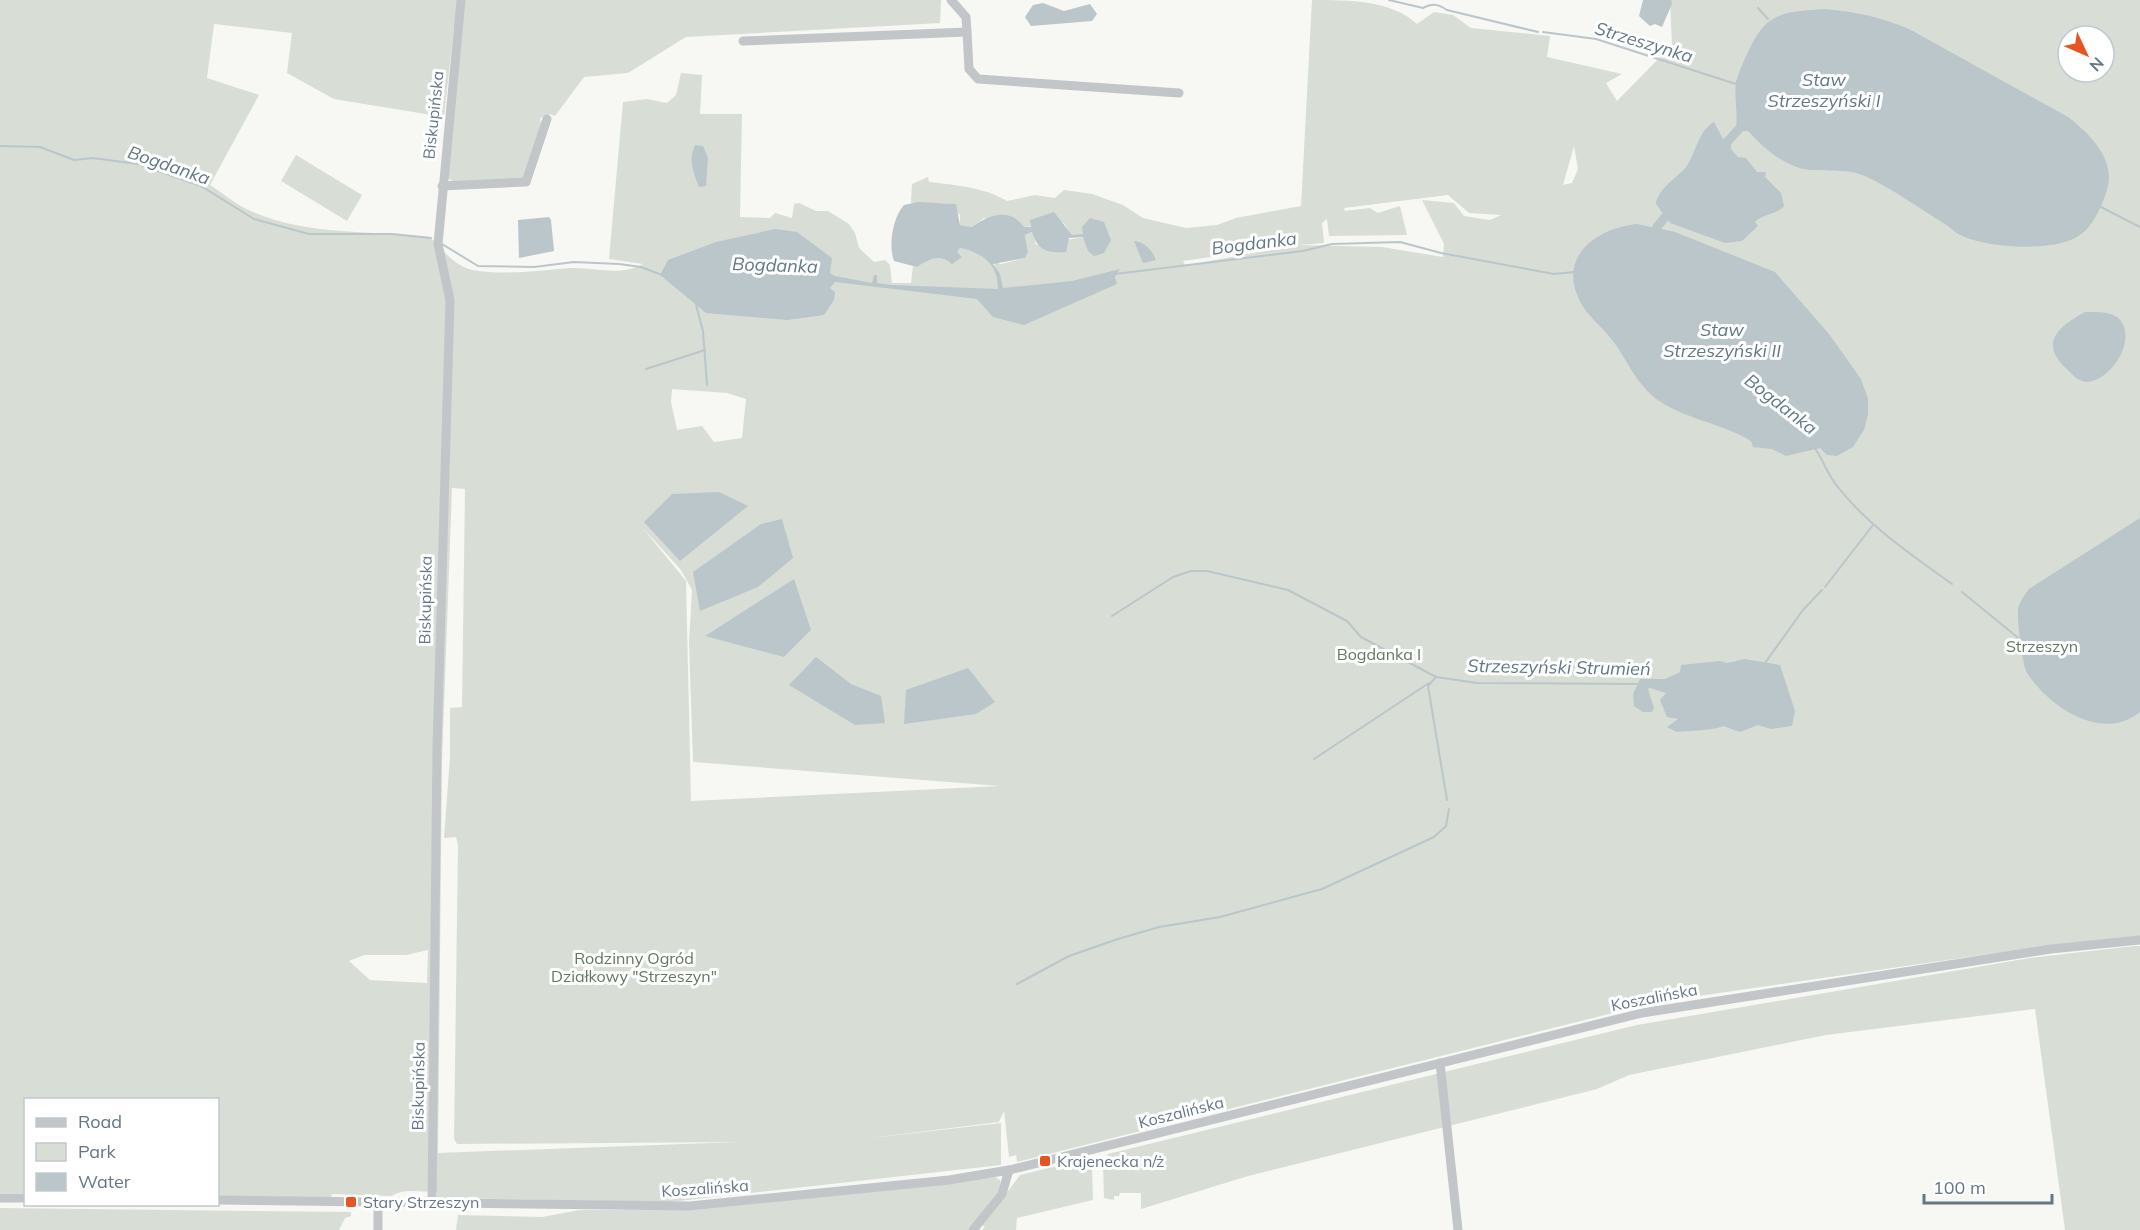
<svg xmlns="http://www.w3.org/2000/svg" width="2140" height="1230" font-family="Mulish,sans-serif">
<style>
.green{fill:#d8ded5;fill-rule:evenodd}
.water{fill:#bac6ca}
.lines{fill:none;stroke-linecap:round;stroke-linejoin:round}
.stream{stroke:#bac6ca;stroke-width:2}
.canal{stroke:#bac6ca;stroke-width:9}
.minor{stroke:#c2c6c9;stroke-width:9}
.poi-dot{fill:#e75424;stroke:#fff;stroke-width:2}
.labels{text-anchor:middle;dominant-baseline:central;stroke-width:6;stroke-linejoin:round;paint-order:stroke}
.street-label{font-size:16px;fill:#657785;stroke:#fff}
.park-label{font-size:16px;fill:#657760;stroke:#fff}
.poi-label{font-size:16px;fill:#657785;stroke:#fff;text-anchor:start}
.water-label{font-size:18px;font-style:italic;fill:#617882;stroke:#fff}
</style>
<rect width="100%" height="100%" fill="#f7f7f4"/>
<!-- green -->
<g class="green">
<path d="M0 0H457L444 117 334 99 287 73 292 33 214 24 207 78 259 95 210 185C224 194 238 206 253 212 309 236 371 230 430 237 441 249 456 267 473 270 505 276 539 270 571 268 596 267 619 277 643 264L609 259 623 102 647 99 667 103 676 95 681 73 702 75 700 114H742L740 217 770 218 775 213 792 218 794 204 799 203 816 211H828L849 224 855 233 859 248 874 262 885 260 890 265 892 283H911L913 266 917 267 930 258 962 257 956 252 960 248 985 255 998 276V283L994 262 1001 264 1025 258 1028 251 1025 235 1033 232 1036 245 1084 237 1088 251 1083 234 1072 236 1064 223 1024 227 984 218 972 227 960 225V215L948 203H911L912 184 928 177 929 182C955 185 984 187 1007 201L1035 195 1055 198 1064 190 1092 194 1123 205 1143 218 1186 228 1217 225 1236 218 1301 206 1312 0C1349 0 1391 0 1417 24L1434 12 1453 15 1471 28 1550 36 1547 57 1622 74 1606 83 1617 101 1672 45 1670 0H2140V937L2066 943 1657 1002 1017 1162 1016 1155 1009 1157 1004 1111 999 1122 862 1139 1001 1123V1165L669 1202 437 1198V1192C423 1192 402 1188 392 1196L332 1194 331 1198 218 1196V1100H26L25 1193H0ZM2068 36H2104V72H2068ZM1574 146 1578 169 1572 183 1563 185ZM1448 195 1469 213 1501 215 1490 220 1464 216 1454 203 1422 200 1444 244 1443 257 1382 247 1299 245 1324 243 1322 223 1327 219 1329 236 1407 235 1400 206 1378 213 1370 208 1345 211 1344 208ZM1297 245 1188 265H1185L1183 261ZM672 389 727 393 746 399 742 438 714 442 702 426 677 430 671 402ZM452 488 465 489 462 707 450 708V757L444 838 456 837 458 845 454 1139 457 1144 738 1142 438 1153 442 762ZM642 527 681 570 692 590 689 642 693 762 1000 786 691 801 686 581ZM428 950 427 983 370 980 349 961 364 955H406Z"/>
<polygon points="465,0 941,0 940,23 686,37 628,73 584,77 555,116 550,114 540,118 541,124 525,178 454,182 448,178"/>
<polygon points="296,155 362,195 347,221 281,181"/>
<polygon points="2134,946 2140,946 2140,1230 2065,1230 2035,1009 1826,1035 1629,1075 1597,1089 1248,1176 1141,1209 1141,1193 1120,1193 1119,1196 1114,1196 1114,1200 1104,1198 1103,1167 1108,1154 1637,1025 2030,958"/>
<polygon points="1078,1161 1092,1168 1093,1200 1017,1218 1016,1230 982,1230 985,1226 982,1226 1020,1175"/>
<polygon points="995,1177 1000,1180 1001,1188 968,1230 456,1230 458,1215 542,1217 580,1210 695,1210"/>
<polygon points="0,1208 351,1212 351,1216 345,1218 339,1230 0,1230"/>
</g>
<!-- water -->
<g class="water">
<polygon points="1643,0 1671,0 1672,4 1662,27 1655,24 1650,26 1639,16"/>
<polygon points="1043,3 1064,11 1090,4 1097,14 1092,21 1031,26 1025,17 1033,5"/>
<path d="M1825 9C1856 12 1882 17 1911 30L2068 117C2091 135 2118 161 2106 193 2101 208 2093 226 2080 235 2055 253 1986 248 1960 235 1954 232 1950 227 1945 224 1919 208 1894 190 1867 177 1845 166 1821 174 1799 168 1778 161 1762 146 1748 131H1739L1736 128C1738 114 1734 96 1736 82 1739 71 1745 58 1750 48 1767 10 1788 12 1825 9Z"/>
<path d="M1714 122 1723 139 1731 142V149L1738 157 1746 158 1757 172H1766L1765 177 1781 193 1784 206C1776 215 1762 214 1755 222L1758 226 1742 241 1725 243 1670 223 1656 204C1658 188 1676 179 1686 167 1696 153 1698 131 1714 122Z"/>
<path d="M695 145 703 146 708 158 706 186 699 187C693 172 688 159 695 145Z"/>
<path d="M918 202 956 204 960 225 972 227C988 215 1010 207 1024 227H1031L1030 220 1054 212 1072 235 1083 234 1082 227 1090 218 1104 222 1111 240 1104 253 1094 256 1088 251 1083 237 1069 238 1066 252C1047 253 1038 251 1032 232L1025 235 1028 252 1025 258 993 264 1000 274 1003 288 1072 281 1120 269 1115 277 1117 284 1024 325 993 317 977 299 835 282 830 288 835 292 834 300 824 315 787 320 706 313 660 275 668 260 716 242 775 229 797 232 832 258 830 273 835 276 872 283 874 275H877V283L892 285 998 289C998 263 982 253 960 248L957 252 962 257 952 264C940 253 929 259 917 267L894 261C888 245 893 217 904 205Z"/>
<polygon points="549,217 551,220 554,251 519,258 518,220"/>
<path d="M1637 224 1675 232 1775 272 1829 334 1861 379 1868 399V415L1864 430 1853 447 1837 456 1827 455 1820 448 1786 456 1772 449 1753 447 1751 441C1722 423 1683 419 1655 398 1635 382 1627 359 1612 340 1601 325 1585 315 1578 297 1559 254 1599 228 1637 224Z"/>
<path d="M1134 241C1145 242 1152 250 1156 260L1143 263Z"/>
<path d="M2085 312C2095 312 2108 311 2117 317 2140 336 2112 381 2087 382 2080 382 2072 375 2068 370 2038 343 2058 327 2085 312Z"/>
<polygon points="719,492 748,506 680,561 644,522 672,494"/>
<path d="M2140 518V712C2102 743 2049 707 2027 673 2022 664 2017 621 2018 609 2019 602 2025 595 2029 589Z"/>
<polygon points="782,519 793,558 758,587 700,611 693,572 761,524"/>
<polygon points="794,579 811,630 784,657 705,636"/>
<polygon points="816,657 851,684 881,696 885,723 855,725 789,685"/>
<path d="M1745 659 1780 665 1795 711 1792 726 1771 729 1758 725 1740 732 1723 726C1717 730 1686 731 1677 732L1667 727 1678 719 1667 717 1660 700 1666 693 1650 688 1648 689 1654 708 1652 712H1643L1634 706 1633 694 1640 679H1665L1680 672 1681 665 1720 661 1727 663Z"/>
<polygon points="968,668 995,702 976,714 904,724 906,690"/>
</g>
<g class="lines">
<!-- stream -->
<g class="stream">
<path d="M1389 0 1423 8C1433 3 1438 4 1447 10L1538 32"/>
<polyline points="1758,8 1768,19"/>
<polyline points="1543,32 1596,39 1736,84"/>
<polyline points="0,146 40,147 74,160 93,158 138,164 201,186 254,219 309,234 392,234 431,238"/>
<polyline points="2101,207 2140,227"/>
<polyline points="442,244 478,266 534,267 574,262 619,264 641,267 662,275"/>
<polyline points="1115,274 1303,251 1332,244 1400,242 1441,253 1554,274 1574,272"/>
<polyline points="696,305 703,331 707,385"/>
<polyline points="646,369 705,350"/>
<path d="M1814 447C1823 459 1827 474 1837 486 1868 526 1912 555 1952 584"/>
<polyline points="1825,587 1873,525"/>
<polyline points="1962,592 2022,641"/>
<polyline points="1112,616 1173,577 1191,571 1207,571 1288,590 1347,621 1361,637 1436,677 1477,683 1639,684"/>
<polyline points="1765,663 1803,610 1822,590"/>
<polyline points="1436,677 1428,686 1447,800"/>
<polyline points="1314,759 1429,683"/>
<polyline points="1017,984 1069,956 1118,939 1159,927 1220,917 1322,889 1434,837 1446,826 1449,809"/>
</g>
<!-- canal -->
<g class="canal">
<polyline points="1728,141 1738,130"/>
<polyline points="1657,227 1665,217"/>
</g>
<!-- minor -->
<g class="minor">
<polyline points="967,32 969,69 978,79 1179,93"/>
<polyline points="743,41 967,32 966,17 951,0"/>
<polyline points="442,186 526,182 547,119"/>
<polyline points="1440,1063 1458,1230"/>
<polyline points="0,1198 26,1198"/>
<polyline points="218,1200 690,1206 949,1180 1009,1170 1642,1013 2051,949 2140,940"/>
<polyline points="378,1203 378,1230"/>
<polyline points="432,1204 437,748 450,300 438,244 461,0"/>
<polyline points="973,1230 1002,1194 1009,1170"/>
</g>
</g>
<!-- markers -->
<g class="poi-dot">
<rect x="1039" y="1155" width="12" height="12" rx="3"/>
<rect x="345" y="1196" width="12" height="12" rx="3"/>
</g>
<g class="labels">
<!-- street labels -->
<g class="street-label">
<text transform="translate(433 115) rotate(-84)">Biskupińska</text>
<text transform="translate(425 600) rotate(-89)">Biskupińska</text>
<text transform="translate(1654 997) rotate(-11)">Koszalińska</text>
<text transform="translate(418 1086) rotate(-89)">Biskupińska</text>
<text transform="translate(1181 1112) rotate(-14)">Koszalińska</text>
<text transform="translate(705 1188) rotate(-4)">Koszalińska</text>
</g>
<!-- park labels -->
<g class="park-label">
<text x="2042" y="646">Strzeszyn</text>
<text x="1379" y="654">Bogdanka I</text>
<text x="634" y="958">Rodzinny Ogród<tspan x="634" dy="18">Działkowy "Strzeszyn"</tspan></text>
</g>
<!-- poi labels -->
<g class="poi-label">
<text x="1057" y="1161">Krajenecka n/ż</text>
<text x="363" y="1202">Stary Strzeszyn</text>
</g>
<!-- water labels -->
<g class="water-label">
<text transform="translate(1644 42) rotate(17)">Strzeszynka</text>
<text x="1824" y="79">Staw<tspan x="1824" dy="21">Strzeszyński I</tspan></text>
<text transform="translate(169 165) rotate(19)">Bogdanka</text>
<text transform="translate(1254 243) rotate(-7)">Bogdanka</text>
<text transform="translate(775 265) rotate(2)">Bogdanka</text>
<text x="1722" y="329">Staw<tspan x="1722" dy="21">Strzeszyński II</tspan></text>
<text transform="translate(1781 404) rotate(38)">Bogdanka</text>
<text transform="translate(1559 667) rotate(1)">Strzeszyński Strumień</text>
</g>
</g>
<!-- legend -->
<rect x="24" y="1098" width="195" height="108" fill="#ffffff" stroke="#c1c9ce" stroke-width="1.5"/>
<rect x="36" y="1118" width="30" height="9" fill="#c2c6c9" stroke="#c1c9ce" stroke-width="1.5"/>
<text x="78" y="1128" font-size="18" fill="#657785">Road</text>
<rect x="36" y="1143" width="30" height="18" fill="#d8ded5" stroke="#c1c9ce" stroke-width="1.5"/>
<text x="78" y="1158" font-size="18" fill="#657785">Park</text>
<rect x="36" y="1173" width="30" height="18" fill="#bac6ca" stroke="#c1c9ce" stroke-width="1.5"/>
<text x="78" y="1188" font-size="18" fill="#657785">Water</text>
<!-- north arrow -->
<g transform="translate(2086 54) rotate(134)"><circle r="28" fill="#ffffff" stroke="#c1c9ce" stroke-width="1.5"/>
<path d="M0-4.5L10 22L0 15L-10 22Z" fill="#e75424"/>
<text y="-9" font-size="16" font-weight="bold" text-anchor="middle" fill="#657785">N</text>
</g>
<!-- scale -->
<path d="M1924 1194v9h128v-9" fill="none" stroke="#657785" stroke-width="3"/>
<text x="1933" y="1194" font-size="18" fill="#657785" stroke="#ffffff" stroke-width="4.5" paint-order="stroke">100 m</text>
</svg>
